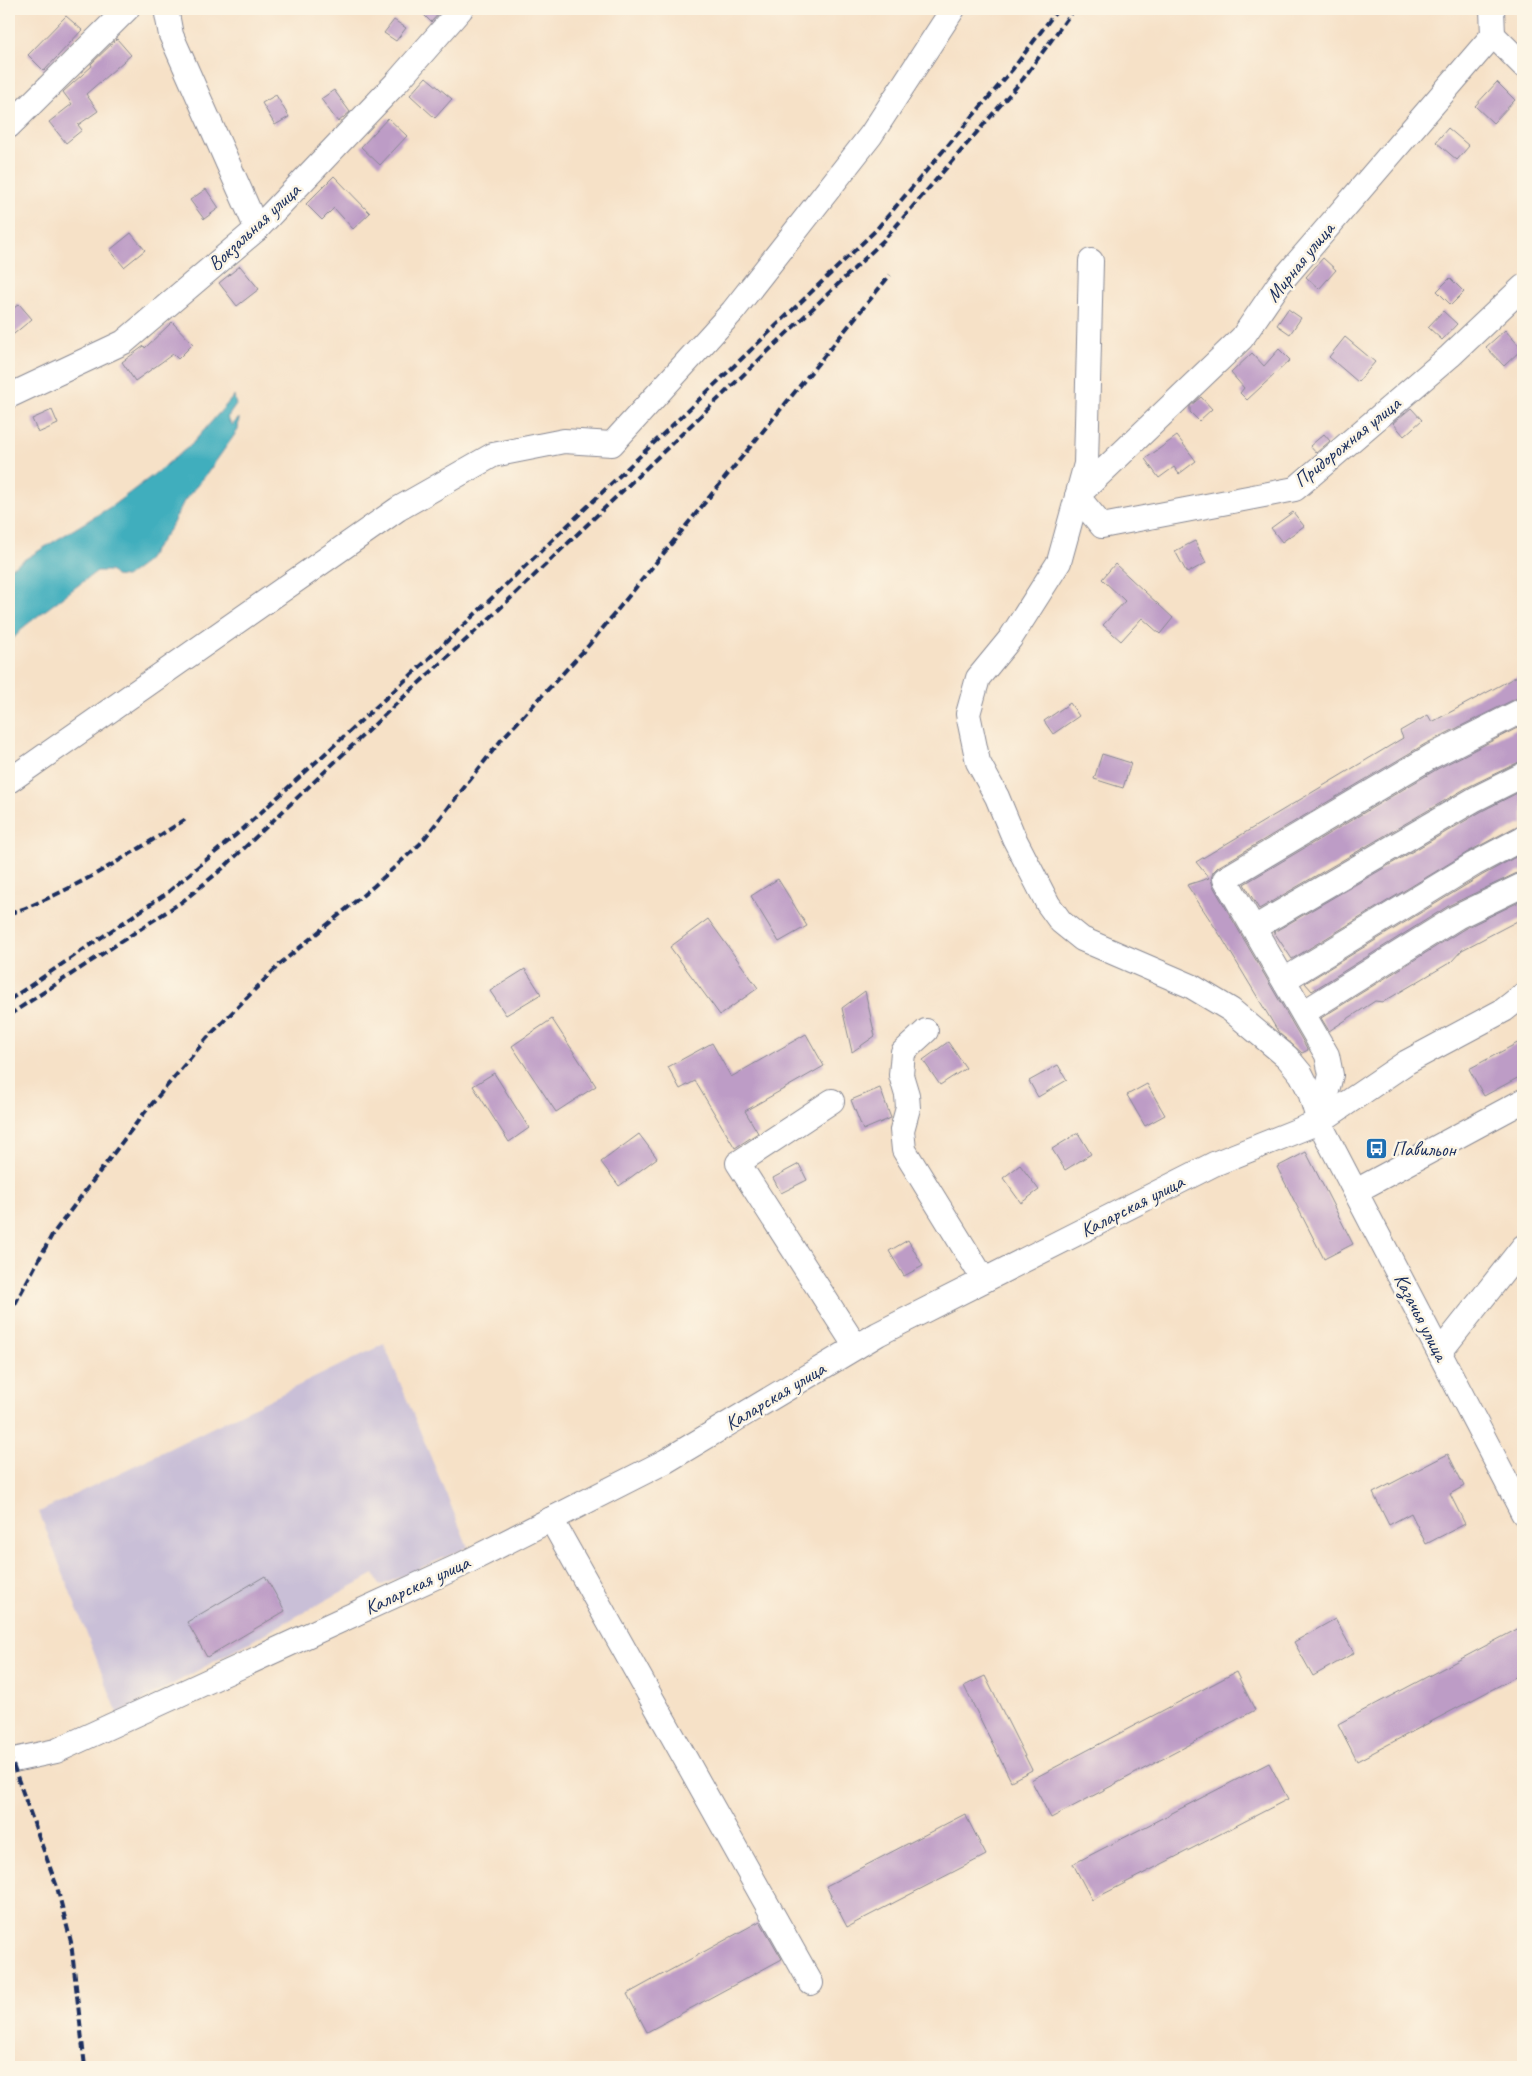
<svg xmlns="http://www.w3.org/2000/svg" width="1532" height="2076" font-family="Caveat,sans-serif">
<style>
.industrial{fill:#c9bfd7}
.water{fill:#40aebd;stroke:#2e6e8e}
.building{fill:#bd9cc6}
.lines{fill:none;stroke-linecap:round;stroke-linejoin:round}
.minor-casing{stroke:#888892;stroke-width:26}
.minor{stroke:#fff;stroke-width:24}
.rail{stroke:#1b2f5e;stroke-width:4;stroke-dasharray:8 4;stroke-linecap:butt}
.labels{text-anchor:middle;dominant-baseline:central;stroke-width:5;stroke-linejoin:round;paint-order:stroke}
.street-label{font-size:20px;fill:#1b2f5e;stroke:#fcf5e5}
.poi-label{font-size:20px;fill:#1b2f5e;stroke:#fcf5e5;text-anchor:start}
</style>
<rect width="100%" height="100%" fill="#fcf5e5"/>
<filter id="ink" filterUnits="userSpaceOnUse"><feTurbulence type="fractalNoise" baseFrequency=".02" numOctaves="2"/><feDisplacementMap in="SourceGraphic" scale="10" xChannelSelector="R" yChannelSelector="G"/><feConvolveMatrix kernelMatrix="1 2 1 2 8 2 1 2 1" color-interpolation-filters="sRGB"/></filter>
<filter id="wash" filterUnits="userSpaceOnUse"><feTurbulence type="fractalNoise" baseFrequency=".0096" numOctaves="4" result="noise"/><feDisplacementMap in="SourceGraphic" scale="20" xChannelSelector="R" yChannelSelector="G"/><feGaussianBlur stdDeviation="1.12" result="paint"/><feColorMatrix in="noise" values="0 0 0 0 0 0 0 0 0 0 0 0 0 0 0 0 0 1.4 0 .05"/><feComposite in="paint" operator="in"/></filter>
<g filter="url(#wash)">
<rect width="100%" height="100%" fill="#f6e1c7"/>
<!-- industrial -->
<polygon class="industrial" points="384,1344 468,1547 380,1586 374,1574 118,1714 39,1512"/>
<!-- water -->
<polygon class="water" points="234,396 236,405 227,418 232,425 239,418 238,430 206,475 184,501 171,527 145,563 126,577 115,576 110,571 97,571 26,625 9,643 9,569 112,506 152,476 191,445"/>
<g id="blocks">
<!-- building -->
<g class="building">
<polygon points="418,9 443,9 431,22"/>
<polygon points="66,16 82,30 44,71 28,55"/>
<polygon points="394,20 406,28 396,41 384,33"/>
<polygon points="117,39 131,55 86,94 98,111 78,125 82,130 66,143 49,122 72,104 63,92 92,66 91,64"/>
<polygon points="426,77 452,99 435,118 410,95"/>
<polygon points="1497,82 1515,100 1493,123 1475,106"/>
<polygon points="334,90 350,112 338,122 321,99"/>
<polygon points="276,95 289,117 275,125 262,103"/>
<polygon points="388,118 407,136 380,165 361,147"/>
<polygon points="1448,128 1469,146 1457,160 1436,142"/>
<polygon points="334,176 370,213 353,229 334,208 322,220 306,204"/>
<polygon points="206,189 219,208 204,219 190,200"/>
<polygon points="131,233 145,250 124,267 110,250"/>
<polygon points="1323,258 1336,270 1319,289 1306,277"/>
<polygon points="240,266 259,289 237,306 219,283"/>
<polygon points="1450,278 1464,292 1451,305 1437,291"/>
<polygon points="19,304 32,319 9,338 9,312"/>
<polygon points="1288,309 1301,318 1290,334 1277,325"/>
<polygon points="1443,311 1457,324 1442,340 1428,327"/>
<polygon points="172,322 193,344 178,359 173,354 135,381 122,362 144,346 145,348"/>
<polygon points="1505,330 1522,349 1504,366 1486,347"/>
<polygon points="1345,337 1375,362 1358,382 1329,357"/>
<polygon points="1279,349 1290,360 1247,400 1240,393 1244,388 1231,373 1252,353 1264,366"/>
<polygon points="1201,397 1212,409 1199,421 1190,412 1190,406"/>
<polygon points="1411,408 1422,420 1404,436 1393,423"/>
<polygon points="52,410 58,424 38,433 32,419"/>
<polygon points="1324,434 1330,441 1316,453 1310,446"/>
<polygon points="1177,436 1196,461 1179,474 1174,467 1159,478 1145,459"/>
<polygon points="1293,512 1304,526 1282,542 1271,528"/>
<polygon points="1195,541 1206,563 1187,573 1175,551"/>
<polygon points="1115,564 1173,618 1160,634 1142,618 1121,641 1103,625 1125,601 1102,579"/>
<polygon points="1523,673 1523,696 1517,698 1425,744 1218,867 1213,872 1211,879 1213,886 1308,1050 1302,1053 1279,1033 1222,938 1187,885 1209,878 1196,862 1403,738 1400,731 1428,715 1432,722"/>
<polygon points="1070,703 1079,716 1053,734 1044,721"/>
<polygon points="1523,725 1523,761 1517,763 1468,787 1259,909 1244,884 1439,768"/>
<polygon points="1102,754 1131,763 1123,788 1094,779"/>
<polygon points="1523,790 1523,824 1517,826 1468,852 1292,959 1274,932 1482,811"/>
<polygon points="1523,853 1523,871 1517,873 1450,905 1312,991 1305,983 1481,876"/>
<polygon points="778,879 807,926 779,942 751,896"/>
<polygon points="1523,900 1523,918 1462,950 1451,962 1383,1002 1375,1001 1329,1031 1321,1018 1464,929"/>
<polygon points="708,919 758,988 720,1015 670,947"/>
<polygon points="525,969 541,994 506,1015 490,991"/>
<polygon points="865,991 875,1036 852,1052 842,1008"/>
<polygon points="552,1019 596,1086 556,1112 512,1046"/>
<polygon points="806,1034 824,1066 745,1111 758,1133 735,1148 695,1081 680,1089 668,1067 712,1043 731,1077"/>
<polygon points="1523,1040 1523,1075 1484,1096 1469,1069"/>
<polygon points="948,1042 966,1068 940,1085 923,1060"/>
<polygon points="1058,1065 1067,1080 1038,1097 1029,1081"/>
<polygon points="494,1073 529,1128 509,1142 473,1086"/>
<polygon points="1147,1084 1165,1115 1145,1126 1127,1095"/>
<polygon points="880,1088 891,1118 863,1130 851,1100"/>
<polygon points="1078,1133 1091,1154 1065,1170 1052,1149"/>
<polygon points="639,1134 657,1158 619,1186 601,1162"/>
<polygon points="1306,1152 1353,1244 1324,1259 1277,1167"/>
<polygon points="799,1164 807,1180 781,1193 773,1178"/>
<polygon points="1020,1165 1039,1190 1021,1203 1003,1178"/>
<polygon points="908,1240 923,1266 904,1276 889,1251"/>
<polygon points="1448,1454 1464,1486 1450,1494 1465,1524 1426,1544 1411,1513 1389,1525 1373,1493"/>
<polygon points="265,1576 285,1611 207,1657 187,1622"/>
<polygon points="1335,1619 1354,1653 1313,1676 1294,1642"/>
<polygon points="1523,1626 1523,1673 1357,1761 1338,1724"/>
<polygon points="1236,1672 1255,1710 1051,1818 1031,1780"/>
<polygon points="985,1676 1032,1770 1011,1781 964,1686"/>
<polygon points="1269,1763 1288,1799 1092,1900 1073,1864"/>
<polygon points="965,1814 986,1855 847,1927 826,1886"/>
<polygon points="760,1921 782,1959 647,2032 627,1994"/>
</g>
</g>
</g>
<g filter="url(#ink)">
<use href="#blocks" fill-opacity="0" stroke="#888892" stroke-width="1"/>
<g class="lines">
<defs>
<g id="minor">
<polyline points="166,9 171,35 257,229"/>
<polyline points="1492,9 1493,35 1279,284 1242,338 1077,496 1102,526 1295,489 1450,356 1523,287"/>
<polyline points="1493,35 1523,65"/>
<polyline points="9,126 127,9"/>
<polyline points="1091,261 1086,464 1059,562 1010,639 978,678 968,714 978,762 997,797 1014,838 1048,904 1061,922 1082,939 1191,986 1231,1010 1287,1057 1301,1074 1310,1092 1319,1122 1523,1513"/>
<polyline points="9,396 124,342 257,229 397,82 461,9"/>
<polyline points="9,781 398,509 493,455 564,441 612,444 733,311 871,135 953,9"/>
<polyline points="1254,928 1475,799 1523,775"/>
<polyline points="1284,980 1474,864 1523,838"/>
<polyline points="1303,1013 1457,917 1523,885"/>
<polyline points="926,1031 903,1052 901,1075 907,1095 908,1108 902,1130 904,1150 984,1280"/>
<polyline points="832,1101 738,1163 856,1347"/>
<polyline points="1319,1122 1331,1075 1327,1055 1225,879 1432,756 1523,710"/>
<polyline points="1356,1191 1523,1101"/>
<polyline points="1440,1352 1523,1247"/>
<polyline points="551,1519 811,1983"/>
<polyline points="9,1761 56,1751 459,1566 666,1461 878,1334 1214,1164 1319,1122 1407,1062 1504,1010 1523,995"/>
</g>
</defs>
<!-- minor casing -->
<use href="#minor" class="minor-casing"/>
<!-- minor -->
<use href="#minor" class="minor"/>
<!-- rail -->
<g class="rail">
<path d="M9 914C70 893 132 853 186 819"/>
<polyline points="9,1000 167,893 244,828 423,664 875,231 1012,70 1058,9"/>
<polyline points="9,1015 183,901 222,869 395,705 492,616 884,240 1023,79 1074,9"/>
<polyline points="9,1315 52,1235 141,1117 207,1038 281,963 374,886 420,844 502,739 589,645 890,275"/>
<polyline points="9,1754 57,1887 71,1942 85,2067"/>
</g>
</g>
</g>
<!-- icons -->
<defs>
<symbol id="bus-square" viewBox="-11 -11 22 22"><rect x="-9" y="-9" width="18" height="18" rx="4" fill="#1f6fb2" stroke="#fcf5e5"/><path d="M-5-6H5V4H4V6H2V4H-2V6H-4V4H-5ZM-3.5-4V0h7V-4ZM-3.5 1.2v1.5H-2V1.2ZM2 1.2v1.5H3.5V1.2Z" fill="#fff"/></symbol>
</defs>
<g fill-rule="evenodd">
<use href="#bus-square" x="1364" y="1136" width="25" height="25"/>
</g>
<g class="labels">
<!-- street labels -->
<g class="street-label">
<text transform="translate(254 227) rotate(-43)">Вокзальная улица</text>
<text transform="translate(1300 262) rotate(-51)">Мирная улица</text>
<text transform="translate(1347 442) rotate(-39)">Придорожная улица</text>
<text transform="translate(1132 1206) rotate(-27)">Каларская улица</text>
<text transform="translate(1421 1317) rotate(63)">Казачья улица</text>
<text transform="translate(775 1396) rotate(-31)">Каларская улица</text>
<text transform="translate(417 1585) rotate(-25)">Каларская улица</text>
</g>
<!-- poi labels -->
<g class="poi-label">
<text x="1392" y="1149">Павильон</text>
</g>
</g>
<!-- margin -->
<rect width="1532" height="2076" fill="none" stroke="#fcf5e5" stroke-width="30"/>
</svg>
